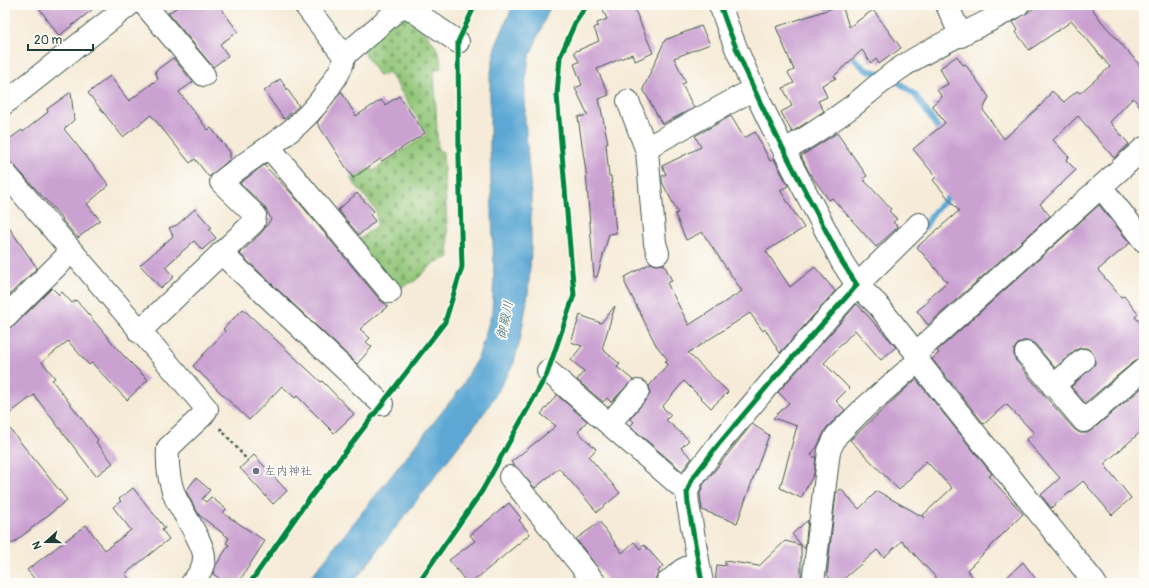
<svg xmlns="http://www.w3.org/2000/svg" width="1149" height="588" font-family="Pangolin,'Klee One',sans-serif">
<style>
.cemetery{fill:url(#cemetery-stones);stroke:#588156}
.water{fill:#5ca7d4;stroke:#3e7284}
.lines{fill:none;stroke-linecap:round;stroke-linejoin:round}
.stream{stroke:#5ca7d4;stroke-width:6}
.building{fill:#caa1d1}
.minor-casing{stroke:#3f574d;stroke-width:24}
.major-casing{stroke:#3f574d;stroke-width:24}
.path{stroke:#3f574d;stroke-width:2.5;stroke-dasharray:3 3;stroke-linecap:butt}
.minor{stroke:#fff;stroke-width:22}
.major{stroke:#fff;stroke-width:22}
.cycleway-casing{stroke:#fdfcf7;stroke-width:8}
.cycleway{stroke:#00873e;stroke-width:5}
.worship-dot{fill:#6b7280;stroke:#fdfcf7;stroke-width:1.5}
.labels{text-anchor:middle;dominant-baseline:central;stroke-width:3.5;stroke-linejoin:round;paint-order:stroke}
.worship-label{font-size:12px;fill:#5b616d;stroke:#fdfcf7;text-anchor:start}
.water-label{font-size:13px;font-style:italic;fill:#34626c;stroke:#fdfcf7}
</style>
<defs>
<pattern id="cemetery-stones" width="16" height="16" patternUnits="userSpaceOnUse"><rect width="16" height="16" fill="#90c577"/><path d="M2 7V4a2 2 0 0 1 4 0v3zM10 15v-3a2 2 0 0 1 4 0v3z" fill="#75a162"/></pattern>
</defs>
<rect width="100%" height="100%" fill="#fdfcf7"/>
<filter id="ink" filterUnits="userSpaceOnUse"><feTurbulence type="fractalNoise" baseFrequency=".025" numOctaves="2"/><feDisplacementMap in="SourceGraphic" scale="8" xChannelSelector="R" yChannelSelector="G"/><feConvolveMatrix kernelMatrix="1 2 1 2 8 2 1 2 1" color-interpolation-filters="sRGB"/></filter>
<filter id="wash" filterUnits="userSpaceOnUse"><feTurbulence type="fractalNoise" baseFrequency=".012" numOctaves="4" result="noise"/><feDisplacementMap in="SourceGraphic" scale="16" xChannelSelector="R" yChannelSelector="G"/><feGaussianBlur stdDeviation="0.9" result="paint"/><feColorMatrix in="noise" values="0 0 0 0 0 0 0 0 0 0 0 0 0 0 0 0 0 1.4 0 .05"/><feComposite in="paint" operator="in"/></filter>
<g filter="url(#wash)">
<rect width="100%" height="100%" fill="#f6ebd8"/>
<!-- cemetery -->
<path class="cemetery" d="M401 12C419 25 442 44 441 68L434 71 438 150 443 152 449 257 434 263 415 281 396 289 355 243 377 225 376 210 350 178 370 168 373 171 427 134 389 72 379 76 360 46Z"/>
<!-- water -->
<polygon class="water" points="513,5 551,5 529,58 525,86 525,120 531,194 531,252 528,294 520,341 513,365 487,409 353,583 306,583 461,388 479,355 492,312 494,278 490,148 490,78 495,48"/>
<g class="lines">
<!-- stream -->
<g class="stream">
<polyline points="827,5 830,16"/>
<polyline points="848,53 866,70 883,74"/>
<polyline points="893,78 915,95 942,134"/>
<polyline points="925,227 933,213 953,192"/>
</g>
</g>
<g id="blocks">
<!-- building -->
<g class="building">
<polygon points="37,5 98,5 59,36"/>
<polygon points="181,5 219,5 238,32 220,44 228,56 213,67 168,13"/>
<polygon points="601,5 633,5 653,53 635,61 632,54 597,69 609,95 599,99 608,143 606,144 609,176 611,176 616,233 609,234 597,277 594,277 586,172 578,117 588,115 575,88 582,85 574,64 579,62 574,52 599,41 594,28 598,26 597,23 607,19"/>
<polygon points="842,5 849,27 873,10 901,48 879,64 876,59 871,63 862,50 834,76 836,78 822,85 827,97 818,101 824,111 792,132 781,112 792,106 783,88 794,83 788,73 794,70 776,27"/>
<polygon points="1039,5 1094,5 1091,7 1102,22 1144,70 1144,111 1133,98 1110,122 1129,144 1114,158 1078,116 1053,140 1069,157 1066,160 1076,170 1040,204 1050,216 928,325 917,311 929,301 927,299 947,282 917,247 959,211 933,180 936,177 913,149 945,123 932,105 942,97 937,90 948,84 940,68 957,56 963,65 965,64 989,97 983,110 1004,139 1042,104 1052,91 1064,102 1077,91 1080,93 1110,67 1072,21 1029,50 1016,32 1018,30 1013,22"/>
<polygon points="701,26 710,44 674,58 686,82 682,84 694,108 662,124 643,89 665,40"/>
<polygon points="173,58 193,82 179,92 208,130 211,128 230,152 230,159 209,177 195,159 190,163 151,115 123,137 88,93 110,76 129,101 158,79 155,71"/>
<polygon points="280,79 299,106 284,119 264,91"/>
<polygon points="341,91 356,116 381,100 385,105 399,96 425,133 382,161 380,159 353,178 317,123"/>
<polygon points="71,92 74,120 64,129 109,185 87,204 100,220 78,238 62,220 63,219 14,165 5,161 5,142 22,130 23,132 48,112 47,109"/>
<polygon points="731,116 744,138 755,132 770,161 774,159 788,186 780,190 804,228 766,251 790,287 815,267 835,291 780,353 765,329 763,331 750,313 688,353 728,392 711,408 684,381 662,407 671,415 666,420 689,440 681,448 692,458 682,471 630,426 634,422 630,419 650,394 649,386 668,364 665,361 668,360 656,345 625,283 625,277 651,263 656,265 664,264 672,281 667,283 689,325 742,291 702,232 686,240 675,214 678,213 662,182 662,176 666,174 662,166 701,147 695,136"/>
<polygon points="837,133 867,176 863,179 891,209 889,211 897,219 893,222 898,227 876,247 832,198 829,200 810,174 801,156"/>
<polygon points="264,165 292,194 380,300 388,306 360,329 370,338 366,342 372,347 357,364 240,254 263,231 271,219 264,206 240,183"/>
<polygon points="357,193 374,211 370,215 375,221 359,235 338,210"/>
<polygon points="1099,205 1130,243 1098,270 1121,297 1124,296 1138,314 1135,317 1144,327 1144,357 1136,360 1085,403 1071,387 1095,364 1095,357 1092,352 1087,348 1081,348 1075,350 1055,368 1036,345 1030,341 1023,341 1018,344 1014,349 1014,355 1016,361 1043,394 1074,429 1080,433 1087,433 1092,430 1144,386 1144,429 1104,464 1131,498 1112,515 1083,481 1051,508 1041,495 1060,478 1026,440 1034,433 1006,404 984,424 932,359 939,353 937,351"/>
<polygon points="195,209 212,228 209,230 216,238 202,250 194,241 165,267 174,277 161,288 140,265 173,236 169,228 177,225"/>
<polygon points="5,222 37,268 5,299"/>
<polygon points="52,288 59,295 62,292 72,303 76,300 122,354 148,380 127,400 92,363 89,365 68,341 42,362 55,378 52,380 98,440 96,442 113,463 96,476 34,395 5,417 5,329 14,326"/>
<polygon points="857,304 896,347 881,360 855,330 824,363 849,388 836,401 845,410 827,427 817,447 811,455 816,458 814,474 801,498 780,488 797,426 773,418 789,403 778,392"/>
<polygon points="615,306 602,349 620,364 617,367 633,380 611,402 607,398 603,402 577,380 584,371 571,360 582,346 571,342 580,315 601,323"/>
<polygon points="243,309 321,382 322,381 354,414 334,433 297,396 295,398 282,386 249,420 193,366 225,331 223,329"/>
<polygon points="916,379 992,474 989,476 1023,514 967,570 978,583 941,583 902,541 884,557 877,550 839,583 834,583 827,575 836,493 841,489 859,509 877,491 925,518 923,515 952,488 926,461 899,490 850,440"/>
<polygon points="557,395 587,421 578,432 596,449 589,457 620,493 597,512 559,468 535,488 511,462 556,426 541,414"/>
<polygon points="5,423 67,500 12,544 5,534"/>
<polygon points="752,424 769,435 737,523 702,510 700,494 703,485"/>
<polygon points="254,455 287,491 273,504 240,468"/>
<polygon points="196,478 210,490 202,499 206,502 211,497 226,509 223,513 265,541 238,583 226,583 213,574 216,565 229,545 226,543 229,538 199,515 190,499 186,491"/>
<polygon points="133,488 165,528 162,530 169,539 125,574 133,583 38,583 27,570 86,525 105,550 131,530 113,507 121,501 119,499"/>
<polygon points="509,503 521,518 519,520 530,534 471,583 467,583 449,560 475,541 470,535"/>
<polygon points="808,520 805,549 792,534"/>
<polygon points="600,522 622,553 634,542 640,549 644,545 663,566 658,571 659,573 652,583 610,583 607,580 576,539"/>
<polygon points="785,541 801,545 801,583 715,583 717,565 725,566 725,561 759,566"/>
<polygon points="1023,562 1039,583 1001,583"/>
</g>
</g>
</g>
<g filter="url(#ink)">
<use href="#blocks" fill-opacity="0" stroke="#3f574d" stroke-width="1"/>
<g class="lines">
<defs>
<g id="minor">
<polyline points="145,5 204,75"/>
<polyline points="305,5 344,56"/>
<polyline points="947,5 961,36"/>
<polyline points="628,101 647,151 655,243 658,253"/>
<polyline points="269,147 390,292"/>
<polyline points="646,148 754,89"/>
<path d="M785 150C809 137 832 121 854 105 871 91 887 76 905 65 939 42 982 27 1018 5"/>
<path d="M5 173 207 409 203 415 168 448C167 465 169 483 176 499 183 513 205 545 204 558 204 567 198 576 192 583"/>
<polyline points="1101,187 1144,241"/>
<polyline points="919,224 857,285 877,304 916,353 918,361 939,388 1095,583"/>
<polyline points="221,253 382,404"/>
<polyline points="5,317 71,252"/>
<path d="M139 332 254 222 255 215 221 182C262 148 303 132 332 83 338 74 343 67 344 56L401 7H408L458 42"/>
<polyline points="916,353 1144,148"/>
<polyline points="1026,353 1084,421 1144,369"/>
<polyline points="548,371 679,485 687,491"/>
<polyline points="1053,386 1083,360"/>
<polyline points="609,424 638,391"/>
<polyline points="510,477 595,583"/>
<polyline points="667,583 682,570 698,562"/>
<path d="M702 583 688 504 687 492 692 479 718 445 776 376 857 285 842 262C799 177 750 94 720 5"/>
<polyline points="813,583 829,451 836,436 862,410 918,361"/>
</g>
<polyline id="major" points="5,103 129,5"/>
</defs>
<!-- minor casing -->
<use href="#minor" class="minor-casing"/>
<!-- major casing -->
<use href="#major" class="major-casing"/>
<!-- path -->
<polyline class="path" points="220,428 248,461"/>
<!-- minor -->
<use href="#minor" class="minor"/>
<!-- major -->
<use href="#major" class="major"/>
<defs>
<g id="cycleway">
<polyline points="250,583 303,507 445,322 462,267 459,158 458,42 475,5"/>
<polyline points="418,583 482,491 547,374 574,295 557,95 560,57 575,23 587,5"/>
<path d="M702 583 688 504 687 492 692 479 718 445 776 376 857 285 842 262C799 177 750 94 720 5"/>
</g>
</defs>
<!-- cycleway casing -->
<use href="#cycleway" class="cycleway-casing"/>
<!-- cycleway -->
<use href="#cycleway" class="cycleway"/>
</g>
</g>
<!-- markers -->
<circle class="worship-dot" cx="256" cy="471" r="4"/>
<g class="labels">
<!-- worship labels -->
<g class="worship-label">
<text x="264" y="471">左内神社</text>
</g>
<!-- water labels -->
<g class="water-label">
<text transform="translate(505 320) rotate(-78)">御殿川</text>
</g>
</g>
<!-- margin -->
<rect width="1149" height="588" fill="none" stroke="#fdfcf7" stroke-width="20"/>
<!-- north arrow -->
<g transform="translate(46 542) rotate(249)" stroke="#fdfcf7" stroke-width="3" paint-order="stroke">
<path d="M0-3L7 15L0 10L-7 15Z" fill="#1f3d34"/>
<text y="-6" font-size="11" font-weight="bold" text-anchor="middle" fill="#1f3d34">N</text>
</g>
<!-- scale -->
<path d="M28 44v6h65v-6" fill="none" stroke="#1f3d34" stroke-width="2"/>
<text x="34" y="44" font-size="12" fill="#1f3d34" stroke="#fdfcf7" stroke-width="3" paint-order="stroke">20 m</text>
</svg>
